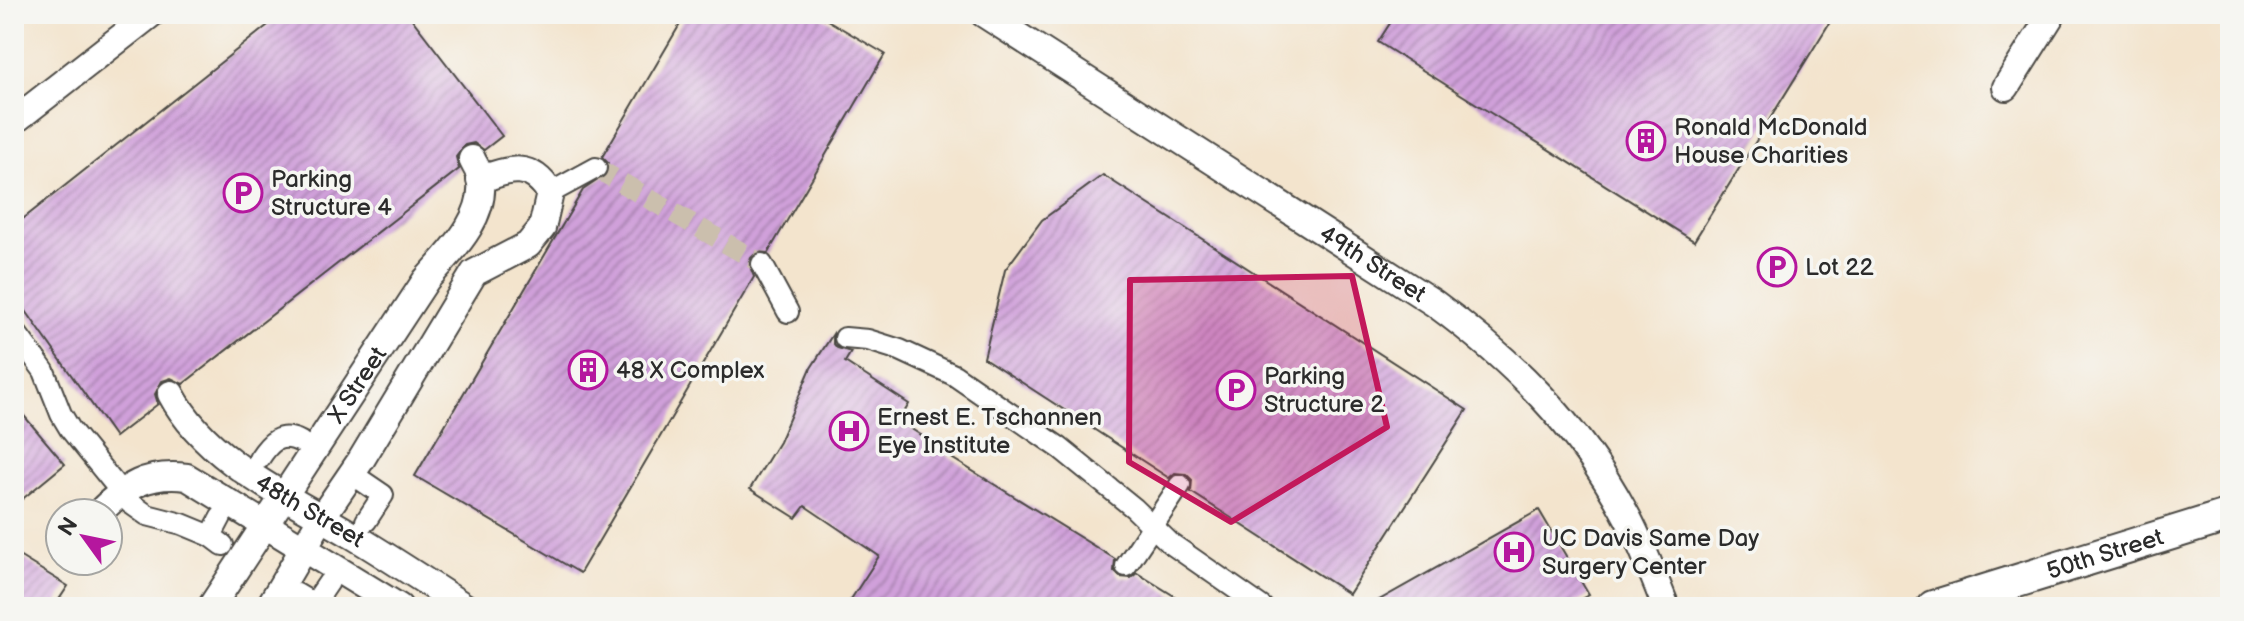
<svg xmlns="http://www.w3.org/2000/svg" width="2244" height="621" font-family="'Balsamiq Sans',sans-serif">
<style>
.building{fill:url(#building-hatch)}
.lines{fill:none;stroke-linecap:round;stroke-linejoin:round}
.pedestrian-tunnel{stroke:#cbbfad;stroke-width:20;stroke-dasharray:20 10;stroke-linecap:butt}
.pedestrian-casing{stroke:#494743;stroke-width:24}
.minor-casing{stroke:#494743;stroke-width:30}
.tertiary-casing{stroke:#494743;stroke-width:36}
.pedestrian{stroke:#fff;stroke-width:20}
.minor{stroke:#fff;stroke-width:26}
.tertiary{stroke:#fff;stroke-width:32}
.marked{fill:#c2185b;fill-opacity:0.2;stroke:#c2185b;stroke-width:6;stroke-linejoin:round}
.labels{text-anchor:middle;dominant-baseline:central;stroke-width:7;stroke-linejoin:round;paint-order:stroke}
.poi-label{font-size:24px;fill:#2b2b2b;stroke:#f6f6f2;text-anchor:start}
.street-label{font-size:24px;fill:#2b2b2b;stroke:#f6f6f2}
</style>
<defs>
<pattern id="building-hatch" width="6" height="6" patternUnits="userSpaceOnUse" patternTransform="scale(2)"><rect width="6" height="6" fill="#d0a0da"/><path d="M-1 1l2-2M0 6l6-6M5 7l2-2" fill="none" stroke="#a983b1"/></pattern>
</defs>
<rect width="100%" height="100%" fill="#f6f6f2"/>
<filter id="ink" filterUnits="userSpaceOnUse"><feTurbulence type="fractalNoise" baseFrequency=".0125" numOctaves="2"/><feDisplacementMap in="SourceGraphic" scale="16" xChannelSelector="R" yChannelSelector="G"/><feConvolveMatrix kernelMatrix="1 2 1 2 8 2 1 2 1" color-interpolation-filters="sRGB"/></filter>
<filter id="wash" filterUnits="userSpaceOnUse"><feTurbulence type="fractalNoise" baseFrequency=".006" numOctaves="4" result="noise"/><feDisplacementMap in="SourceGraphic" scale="32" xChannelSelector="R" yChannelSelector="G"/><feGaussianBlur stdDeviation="1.8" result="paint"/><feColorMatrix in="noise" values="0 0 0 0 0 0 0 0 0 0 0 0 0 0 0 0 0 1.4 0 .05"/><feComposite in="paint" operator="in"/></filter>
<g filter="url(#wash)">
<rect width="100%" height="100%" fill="#f3e4cd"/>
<g id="blocks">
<!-- building -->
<g class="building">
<polygon points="282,14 408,14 502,136 484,150 474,143 465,145 456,157 459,169 183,384 171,378 162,381 155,394 158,404 115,437 14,294 14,226"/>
<polygon points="686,14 817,14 885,54 768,253 757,252 751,258 749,264 754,277 580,573 415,476 583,190 607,174 608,163 602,157"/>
<polygon points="1396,14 1835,14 1694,241 1378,42"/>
<polygon points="1103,175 1467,410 1349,594 1191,492 1192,480 1186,474 1175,473 1169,478 984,358 1005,270 1042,220"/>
<polygon points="833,334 833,343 837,348 851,352 845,362 909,404 899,421 930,441 929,444 1115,559 1114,571 1120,577 1131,578 1137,573 1192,607 846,607 879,556 805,506 796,518 750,489 779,442 811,368"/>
<polygon points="14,404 65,464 14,506"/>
<polygon points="1539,510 1589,595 1566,607 1367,607"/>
<polygon points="14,553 68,586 54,607 14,607"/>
</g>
</g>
</g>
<g filter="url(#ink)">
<use href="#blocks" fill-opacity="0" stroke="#494743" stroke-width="2"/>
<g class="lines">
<!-- pedestrian-tunnel -->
<polyline class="pedestrian-tunnel" points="596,168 762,264"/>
<defs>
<g id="pedestrian">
<polyline points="550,193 596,168"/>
<polyline points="762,264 788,312"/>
<polyline points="14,330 44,371 61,414 70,429 130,503 147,515 182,524 211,536"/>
<polyline points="845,338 868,340 900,350 954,375 1060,448 1134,508 1170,543 1262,607"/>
<path d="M259 459C270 442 280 431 301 442"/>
<polyline points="361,480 383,495 366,521"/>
<polyline points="221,517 211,536 223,545"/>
<polyline points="1126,566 1180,485"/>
<polyline points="297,594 314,604 329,582"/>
</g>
<g id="minor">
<path id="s1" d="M984 14 1434 303C1512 360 1578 425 1624 511 1641 541 1653 575 1666 607"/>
<polyline points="2006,87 2052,14"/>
<polyline points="14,121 151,14"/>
<path id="s2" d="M171 394C207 462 289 497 352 535 390 558 428 583 465 607"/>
<path d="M99 513C125 486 148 472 187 477L399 607"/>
<path id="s3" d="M211 607 426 280C449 254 489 216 480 176 479 171 474 164 472 159"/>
<path d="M269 607 322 517 361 460 474 273 528 245 542 228 550 193C532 162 509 168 480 180"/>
</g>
<g id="tertiary">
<path id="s4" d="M1933 607 2230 515"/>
</g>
</defs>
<!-- pedestrian casing -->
<use href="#pedestrian" class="pedestrian-casing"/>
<!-- minor casing -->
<use href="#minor" class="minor-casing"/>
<!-- tertiary casing -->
<use href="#tertiary" class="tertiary-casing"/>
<!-- pedestrian -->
<use href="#pedestrian" class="pedestrian"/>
<!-- minor -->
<use href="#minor" class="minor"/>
<!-- tertiary -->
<use href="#tertiary" class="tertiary"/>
</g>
</g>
<!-- marked area -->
<path class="marked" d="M1352 276 1387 427 1231 522 1129 462 1130 280Z"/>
<!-- icons -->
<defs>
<symbol id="building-ring" viewBox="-11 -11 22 22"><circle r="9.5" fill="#f6f6f2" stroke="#b5179e" stroke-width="1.5"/><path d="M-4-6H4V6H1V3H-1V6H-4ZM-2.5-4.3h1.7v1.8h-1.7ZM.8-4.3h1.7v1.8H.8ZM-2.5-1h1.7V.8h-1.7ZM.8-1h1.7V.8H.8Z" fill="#b5179e"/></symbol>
<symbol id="parking-ring" viewBox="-11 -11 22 22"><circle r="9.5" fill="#f6f6f2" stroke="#b5179e" stroke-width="1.5"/><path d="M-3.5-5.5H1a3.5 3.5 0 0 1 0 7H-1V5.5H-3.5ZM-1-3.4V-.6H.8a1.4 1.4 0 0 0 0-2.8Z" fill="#b5179e"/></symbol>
<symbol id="hospital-ring" viewBox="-11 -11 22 22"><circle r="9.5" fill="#f6f6f2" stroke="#b5179e" stroke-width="1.5"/><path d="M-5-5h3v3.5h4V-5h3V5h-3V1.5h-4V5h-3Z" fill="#b5179e"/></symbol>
</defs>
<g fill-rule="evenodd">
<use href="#building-ring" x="1624" y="119" width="44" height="44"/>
<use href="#parking-ring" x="221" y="171" width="44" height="44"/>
<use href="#parking-ring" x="1755" y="245" width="44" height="44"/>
<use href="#building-ring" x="566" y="348" width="44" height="44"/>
<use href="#parking-ring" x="1214" y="368" width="44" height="44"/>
<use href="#hospital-ring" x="827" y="409" width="44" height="44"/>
<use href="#hospital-ring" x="1492" y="530" width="44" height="44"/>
</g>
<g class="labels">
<!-- poi labels -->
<g class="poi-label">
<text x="1674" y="127">Ronald McDonald<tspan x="1674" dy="28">House Charities</tspan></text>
<text x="271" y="179">Parking<tspan x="271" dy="28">Structure 4</tspan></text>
<text x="1805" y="267">Lot 22</text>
<text x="616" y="370">48 X Complex</text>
<text x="1264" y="376">Parking<tspan x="1264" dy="28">Structure 2</tspan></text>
<text x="877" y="417">Ernest E. Tschannen<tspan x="877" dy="28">Eye Institute</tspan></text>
<text x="1542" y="538">UC Davis Same Day<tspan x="1542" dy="28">Surgery Center</tspan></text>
</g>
<!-- street labels -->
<g class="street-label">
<text stroke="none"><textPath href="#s1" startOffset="462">49th Street</textPath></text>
<text stroke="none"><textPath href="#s3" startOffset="266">X Street</textPath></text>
<text stroke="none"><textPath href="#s2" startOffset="184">48th Street</textPath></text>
<text stroke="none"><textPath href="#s4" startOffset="180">50th Street</textPath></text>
</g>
</g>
<!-- margin -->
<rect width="2244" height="621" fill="none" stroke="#f6f6f2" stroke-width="48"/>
<!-- north arrow -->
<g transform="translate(84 537) rotate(303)"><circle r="38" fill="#f6f6f2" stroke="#a5a5a2" stroke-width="2"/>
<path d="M0-6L14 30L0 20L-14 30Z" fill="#b5179e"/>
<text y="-12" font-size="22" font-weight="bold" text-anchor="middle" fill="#2b2b2b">N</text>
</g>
</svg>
